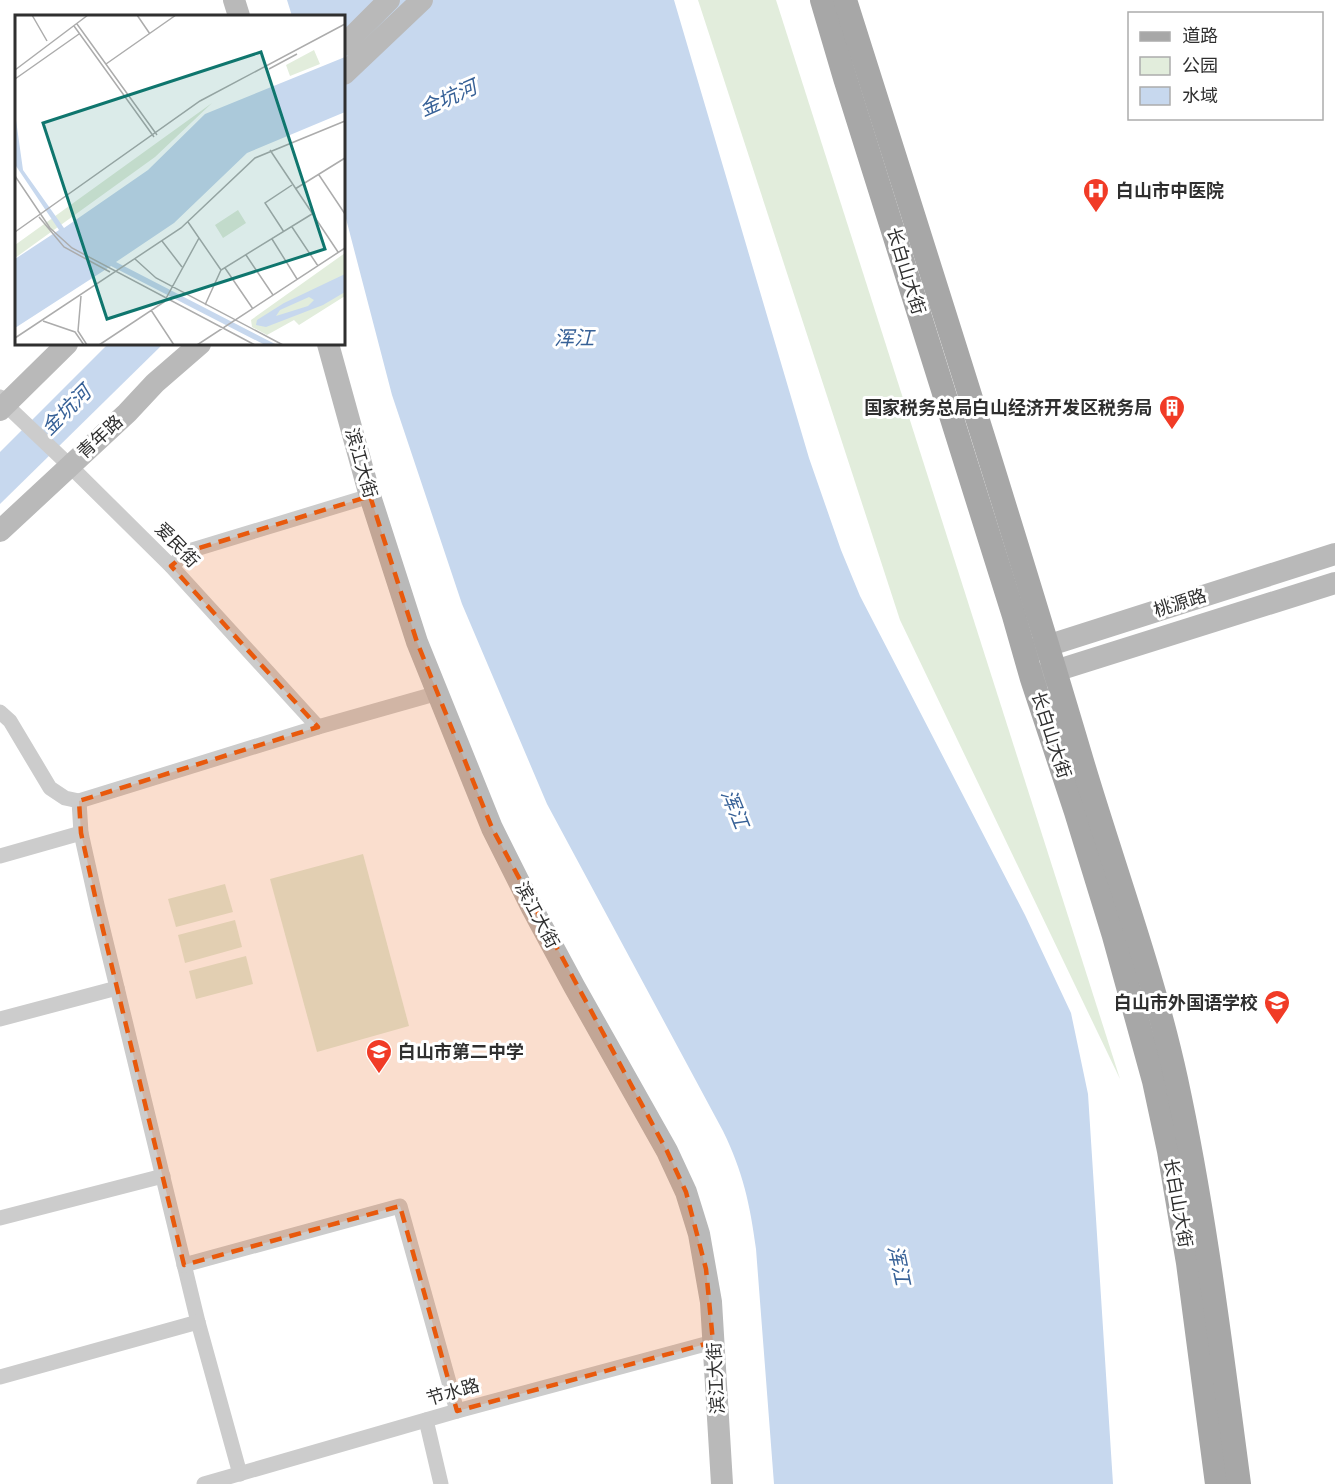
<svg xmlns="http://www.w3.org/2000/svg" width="1335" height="1484" font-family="Helvetica,'Noto Sans SC',sans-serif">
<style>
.green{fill:#e2eddc}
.water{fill:#c7d8ee}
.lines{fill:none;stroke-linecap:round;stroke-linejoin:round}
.street{stroke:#ccc;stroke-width:15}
.secondary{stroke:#b9b9b9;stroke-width:22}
.primary{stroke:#a7a7a7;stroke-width:24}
.marked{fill:#e8590c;fill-opacity:0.2;stroke:#e8590c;stroke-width:4.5;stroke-dasharray:12 8;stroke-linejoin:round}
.labels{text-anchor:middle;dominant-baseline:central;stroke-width:6;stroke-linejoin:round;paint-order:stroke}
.poi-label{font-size:18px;font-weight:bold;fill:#2f2f2f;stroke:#fff;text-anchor:start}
.street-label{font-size:18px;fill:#2f2f2f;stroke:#fff}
.water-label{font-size:20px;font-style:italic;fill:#376197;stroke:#fff}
.inset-road{fill:none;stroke:#acacac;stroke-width:1.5}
.view{fill:#0f766e;fill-opacity:0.15;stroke:#0f766e;stroke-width:3}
.inset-edge{fill:none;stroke:#2f2f2f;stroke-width:3}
</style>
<rect width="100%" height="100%" fill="#fff"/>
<!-- green -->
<g class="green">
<polygon points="698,0 776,0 1120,1079 900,620"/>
<polygon points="363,854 409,1026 317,1052 270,879"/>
<polygon points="225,884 233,912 176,927 168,899"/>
<polygon points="235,920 242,947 185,963 178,935"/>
<polygon points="246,956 253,984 196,999 189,971"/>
</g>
<!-- water -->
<g class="water">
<path d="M287 0H674L809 458 841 550 860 596 1025 915 1071 1013 1088 1094 1113 1484H774L756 1249C750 1204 743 1172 723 1131L547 804 462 604 392 395 344 211V16H292Z"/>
<polygon points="108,344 163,344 0,504 0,452"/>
</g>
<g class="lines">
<!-- street -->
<g class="street">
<polyline points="0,397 6,405 70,466 171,566 318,727"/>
<polyline points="171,566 189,551 370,496"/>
<polyline points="0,712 10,721 50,788 65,798 79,801 81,833 97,905 198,1322 240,1474"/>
<polyline points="79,801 318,727 438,693"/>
<polyline points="0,856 81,833"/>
<polyline points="0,1019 117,988"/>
<polyline points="0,1218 163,1176"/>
<polyline points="184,1265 400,1206 457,1411"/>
<polyline points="0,1377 198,1322"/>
<polyline points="426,1420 441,1484"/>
<polyline points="204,1484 457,1411 713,1342"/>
</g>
<!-- secondary -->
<g class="secondary">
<polyline points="234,0 239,16"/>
<polyline points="344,45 389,0"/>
<polyline points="344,74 422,0"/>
<polyline points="328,344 370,496 417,642 492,828 532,908 574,986 667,1151 686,1192 699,1234 711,1302 722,1484"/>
<polyline points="0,410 67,344"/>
<polyline points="0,531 127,413 155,383 200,344"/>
<polyline points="1031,651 1335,554"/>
<polyline points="1032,679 1055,671 1335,583"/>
</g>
<!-- primary -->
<g class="primary">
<polyline points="822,0 845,78 1014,616 1032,679 1076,812 1114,936 1154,1081 1169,1151 1188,1263 1217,1484"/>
<path d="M845 0C926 256 1008 511 1084 768 1115 871 1153 974 1176 1079 1205 1213 1221 1349 1239 1484"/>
</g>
</g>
<!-- marked area -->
<path class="marked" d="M370 496 417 642 492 828 667 1151 686 1192 706 1269 713 1342 457 1411 400 1206 184 1265 97 905 81 833 79 801 318 727 171 566 189 551Z"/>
<!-- icons -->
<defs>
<symbol id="hospital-pin" viewBox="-11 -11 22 30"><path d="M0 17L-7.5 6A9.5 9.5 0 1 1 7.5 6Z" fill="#f13b26" stroke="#fff"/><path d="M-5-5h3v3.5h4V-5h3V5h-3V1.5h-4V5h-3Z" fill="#fff"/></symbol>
<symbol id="building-pin" viewBox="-11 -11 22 30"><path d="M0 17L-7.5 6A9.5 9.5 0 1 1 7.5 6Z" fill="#f13b26" stroke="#fff"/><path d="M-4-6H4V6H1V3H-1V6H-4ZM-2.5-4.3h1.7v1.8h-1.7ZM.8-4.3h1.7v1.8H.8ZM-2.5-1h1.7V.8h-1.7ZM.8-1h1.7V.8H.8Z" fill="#fff"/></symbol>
<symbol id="school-pin" viewBox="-11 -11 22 30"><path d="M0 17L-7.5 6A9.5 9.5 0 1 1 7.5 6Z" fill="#f13b26" stroke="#fff"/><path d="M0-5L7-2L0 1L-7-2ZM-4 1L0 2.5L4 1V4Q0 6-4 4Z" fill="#fff"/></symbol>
</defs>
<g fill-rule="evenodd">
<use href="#hospital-pin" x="1081" y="176" width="30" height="40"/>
<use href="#building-pin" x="1157" y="393" width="30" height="40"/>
<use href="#school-pin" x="1262" y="988" width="30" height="40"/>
<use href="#school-pin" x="364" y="1037" width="30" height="40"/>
</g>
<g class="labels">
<!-- poi labels -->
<g class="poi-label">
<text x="1116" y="191">白山市中医院</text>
<text x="1152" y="408" text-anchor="end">国家税务总局白山经济开发区税务局</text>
<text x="1258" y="1003" text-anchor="end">白山市外国语学校</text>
<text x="398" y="1052">白山市第二中学</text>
</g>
<!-- street labels -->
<g class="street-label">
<text transform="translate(906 271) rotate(73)">长白山大街</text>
<text transform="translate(100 437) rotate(-43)">青年路</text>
<text transform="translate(361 463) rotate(74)">滨江大街</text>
<text transform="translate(177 545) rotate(46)">爱民街</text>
<text transform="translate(1180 603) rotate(-18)">桃源路</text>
<text transform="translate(1051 735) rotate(72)">长白山大街</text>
<text transform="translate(537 915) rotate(62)">滨江大街</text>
<text transform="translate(1178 1203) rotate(80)">长白山大街</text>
<text transform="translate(716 1378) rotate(-93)">滨江大街</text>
<text transform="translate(453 1392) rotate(-16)">节水路</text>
</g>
<!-- water labels -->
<g class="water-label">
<text transform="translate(448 98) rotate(-24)">金坑河</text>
<text x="574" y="338">浑江</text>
<text transform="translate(66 410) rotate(-45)">金坑河</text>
<text transform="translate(735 809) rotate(68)">浑江</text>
<text transform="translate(899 1265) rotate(78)">浑江</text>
</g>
</g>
<!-- overview -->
<g transform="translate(15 15)">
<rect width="330" height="330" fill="#fff"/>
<path d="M299 35 305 49 275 61 271 50ZM197 88 140 142 0 243V230ZM223 195 231 208 208 223 200 210ZM330 238V281L284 310 279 305 252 320 237 312 236 305Z" fill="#e2eddc"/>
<path d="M330 42V97L232 138 159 208 101 247 262 330H250L96 251 0 313V244L44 215 1 151 0 98 8 155 49 213 133 155 190 99ZM330 259V277L308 290 251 312 241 310 242 305 269 288ZM294 282 299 285 293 291 261 301 265 295Z" fill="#c7d8ee" fill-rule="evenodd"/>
<path class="inset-road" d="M17 0 32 26M122 0 135 19M62 9 142 120M59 11 139 122M91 49 161 0M254 54 282 39M0 55 73 0M0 64 64 19M255 135 323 237M304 160 330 199M0 161 35 213 57 233 240 330M280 174 330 143M24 202 49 232 95 257M173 207 206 255M277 212 303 251M0 217 185 86 330 9M269 217 250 188 277 170M257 224 282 264M147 226 167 252M231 240 258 280M120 244 141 263 268 330M210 253 238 294M66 281 63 316 72 330M190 290 206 255 297 199M136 295 159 330M28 306 60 317 69 330M0 323 166 213 240 143 330 106M84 330 149 287 184 223M182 330 330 233"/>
<path class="view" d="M246 37 310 234 92 304 28 108Z"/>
<rect width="330" height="330" class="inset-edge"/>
</g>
<!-- legend -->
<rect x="1128" y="12" width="195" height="108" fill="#ffffff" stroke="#acacac" stroke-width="1.5"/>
<rect x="1140" y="32" width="30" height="9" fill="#a7a7a7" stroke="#acacac" stroke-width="1.5"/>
<text x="1182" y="42" font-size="18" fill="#2f2f2f">道路</text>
<rect x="1140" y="57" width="30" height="18" fill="#e2eddc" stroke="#acacac" stroke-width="1.5"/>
<text x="1182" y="72" font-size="18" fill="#2f2f2f">公园</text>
<rect x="1140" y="87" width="30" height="18" fill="#c7d8ee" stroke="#acacac" stroke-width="1.5"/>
<text x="1182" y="102" font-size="18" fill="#2f2f2f">水域</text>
</svg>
